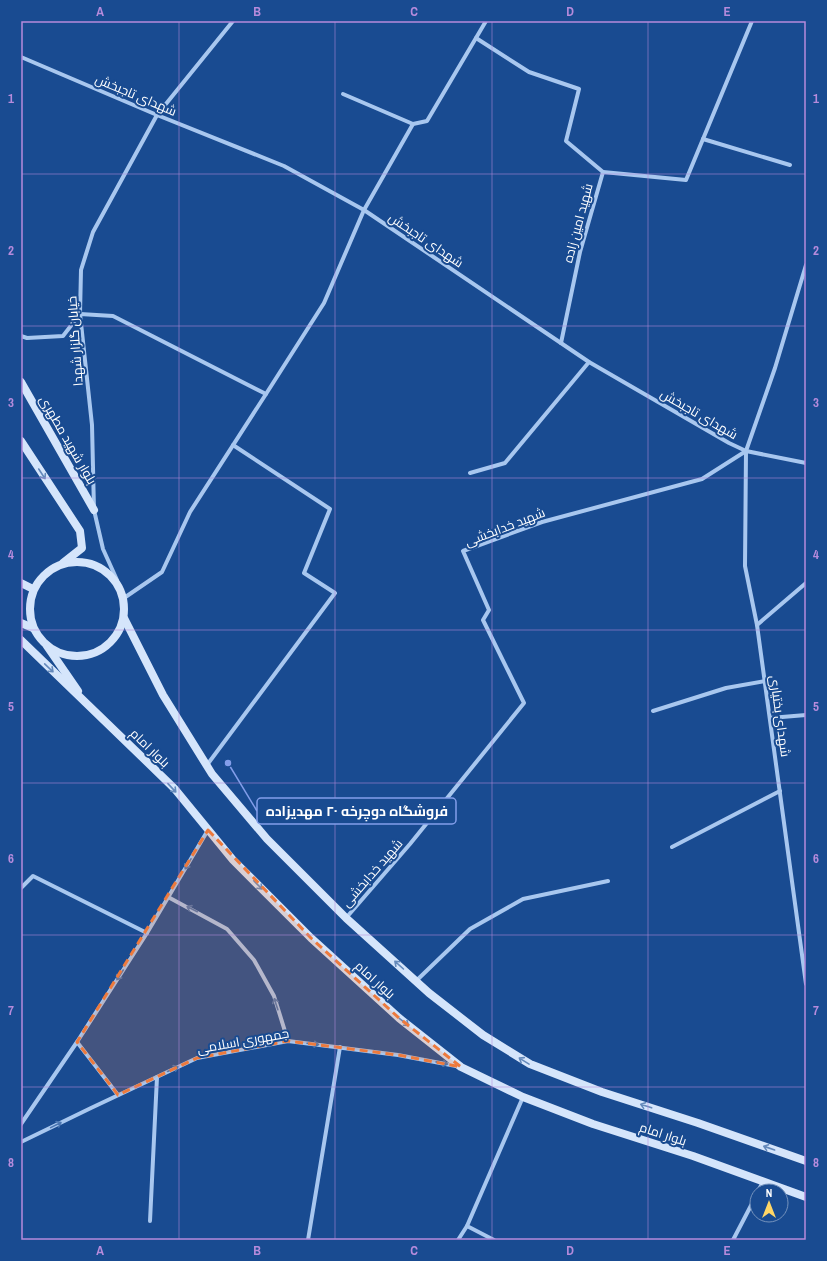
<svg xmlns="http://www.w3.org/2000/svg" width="827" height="1261" font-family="'Archivo Narrow',Cairo,sans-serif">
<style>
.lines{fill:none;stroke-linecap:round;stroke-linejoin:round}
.street{stroke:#a8c7ef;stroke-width:4}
.secondary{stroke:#d5e5fb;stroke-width:8}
.oneway{stroke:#6489bb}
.oneway2{stroke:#4b76b2}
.marked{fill:#ed7a3d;fill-opacity:0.2;stroke:#ed7a3d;stroke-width:3;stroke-dasharray:8 5;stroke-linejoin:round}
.grid{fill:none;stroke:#b68bdc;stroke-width:1;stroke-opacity:0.55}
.labels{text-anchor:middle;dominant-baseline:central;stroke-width:4;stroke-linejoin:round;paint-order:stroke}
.street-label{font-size:13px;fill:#fff;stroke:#194b91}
.leader{fill:none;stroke:#839eea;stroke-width:1.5}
.callout-dot{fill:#839eea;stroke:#194b91;stroke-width:1.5}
.callout{fill:#194b91;stroke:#839eea;stroke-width:1.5}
.callout-label{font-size:14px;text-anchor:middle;font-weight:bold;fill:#fff}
.neatline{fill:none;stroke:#b68bdc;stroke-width:1.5}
.grid-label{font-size:13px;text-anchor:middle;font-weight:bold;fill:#b68bdc}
</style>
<rect width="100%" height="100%" fill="#194b91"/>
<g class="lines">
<!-- street -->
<g class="street">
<polyline points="476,38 529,72 579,89 566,141 603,172"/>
<polyline points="21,57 157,115 284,166 364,210 589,362 729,443 746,451 806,463"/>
<polyline points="343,94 413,124"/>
<polyline points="703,139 790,165"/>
<polyline points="806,265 775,368 746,451 745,566 757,625 806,984"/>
<polyline points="21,336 27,338 63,336 80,314 113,316 266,394 324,303 364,210 413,124 427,121 486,21"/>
<polyline points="561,343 580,252 603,172 686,180 752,21"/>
<polyline points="470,473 505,463 589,362"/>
<polyline points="117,580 103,549 94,510 92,425 80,314 81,270 93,232 157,115 233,21"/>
<polyline points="124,598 162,572 190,512 266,394"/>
<polyline points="757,625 806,583"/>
<polyline points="653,711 726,688 765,681"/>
<polyline points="770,718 806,715"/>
<polyline points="207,765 335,593 304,573 330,509 233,445"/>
<polyline points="672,847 780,791"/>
<polyline points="21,888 33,876 147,933"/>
<polyline points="168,897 227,929 254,960 274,996 288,1041"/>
<polyline points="346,918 410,844 524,703 483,620 489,610 463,551 542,522 702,479 746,451"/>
<polyline points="416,981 470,929 523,899 608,881"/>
<polyline points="77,1042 118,1095"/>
<polyline points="21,1124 77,1042 147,933 208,830"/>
<polyline points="21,1142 91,1108 197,1058 288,1041 398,1055 456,1066"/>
<polyline points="758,1191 763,1182"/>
<polyline points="150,1221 157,1077"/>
<polyline points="308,1240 340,1047"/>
<polyline points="458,1240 467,1226"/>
<polyline points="494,1240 467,1226 523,1097"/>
<polyline points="733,1240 757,1194"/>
</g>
<!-- secondary -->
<g class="secondary">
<polyline points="21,382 94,510"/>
<polyline points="21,441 80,531 82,548 63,563"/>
<circle cx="77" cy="609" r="47"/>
<polyline points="21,583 33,589"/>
<polyline points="124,618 163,695 212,774 267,839 346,918 429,993 483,1035 530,1064 602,1092 698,1123 806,1161"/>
<polyline points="21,623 33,628"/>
<polyline points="21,640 174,788 233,860 311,938 399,1018 461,1067 523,1097 593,1124 693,1156 806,1197"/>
<polyline points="47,646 78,691"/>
</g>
</g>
<!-- one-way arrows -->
<defs><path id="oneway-shaft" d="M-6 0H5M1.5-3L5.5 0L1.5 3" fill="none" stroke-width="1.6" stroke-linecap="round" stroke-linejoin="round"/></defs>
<g class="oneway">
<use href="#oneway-shaft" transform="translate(42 474) rotate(57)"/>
<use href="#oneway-shaft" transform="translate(49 668) rotate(44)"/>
<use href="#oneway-shaft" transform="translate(172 788) rotate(47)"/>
<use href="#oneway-shaft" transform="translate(258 885) rotate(45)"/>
<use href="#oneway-shaft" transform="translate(399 965) rotate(-138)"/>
<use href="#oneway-shaft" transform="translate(404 1022) rotate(38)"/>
<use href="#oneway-shaft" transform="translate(524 1061) rotate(-148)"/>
<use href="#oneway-shaft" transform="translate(646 1106) rotate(-162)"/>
<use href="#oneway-shaft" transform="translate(769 1148) rotate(-161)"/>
</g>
<g class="oneway2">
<use href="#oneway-shaft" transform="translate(188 864) rotate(120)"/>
<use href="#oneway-shaft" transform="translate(192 909) rotate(-153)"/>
<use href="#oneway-shaft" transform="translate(120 975) rotate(123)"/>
<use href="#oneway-shaft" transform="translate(276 1004) rotate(-108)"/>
<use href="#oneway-shaft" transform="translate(313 1044) rotate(7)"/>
<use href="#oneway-shaft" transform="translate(442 1063) rotate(11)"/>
<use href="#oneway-shaft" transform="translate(173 1069) rotate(-25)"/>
<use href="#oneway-shaft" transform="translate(56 1125) rotate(-26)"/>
</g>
<!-- marked area -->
<path class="marked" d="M208 830 311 938 399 1018 461 1067 398 1055 288 1041 197 1058 118 1095 77 1042Z"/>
<!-- grid -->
<path class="grid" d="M179 21V1240M335 21V1240M492 21V1240M648 21V1240M21 174H806M21 326H806M21 478H806M21 630H806M21 783H806M21 935H806M21 1087H806"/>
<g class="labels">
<!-- street labels -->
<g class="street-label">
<text transform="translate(136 95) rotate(23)">شهدای تاجبخش</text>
<text transform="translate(578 223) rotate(-75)">شهید امین زاده</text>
<text transform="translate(426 240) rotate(34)">شهدای تاجبخش</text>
<text transform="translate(75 341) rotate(-94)">خیابان گلزار شهدا</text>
<text transform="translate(699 414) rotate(30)">شهدای تاجبخش</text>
<text transform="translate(68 440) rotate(60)">بلوار شهید مطهری</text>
<text transform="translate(505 527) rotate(-21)">شهید خدابخشی</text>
<text transform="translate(780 716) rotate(82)">شهدای بختیاری</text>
<text transform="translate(150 748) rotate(44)">بلوار امام</text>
<text transform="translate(372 873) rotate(-49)">شهید خدابخشی</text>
<text transform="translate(375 980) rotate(42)">بلوار امام</text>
<text transform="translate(243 1041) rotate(-10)">جمهوری اسلامی</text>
<text transform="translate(663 1134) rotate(18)">بلوار امام</text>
</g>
</g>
<!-- callouts -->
<path class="leader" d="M228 763L257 811"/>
<circle class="callout-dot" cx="228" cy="763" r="4"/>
<rect class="callout" x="257" y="798" width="199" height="26" rx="4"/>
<g class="callout-label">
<text x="357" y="816">فروشگاه دوچرخه ۲۰ مهدیزاده</text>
</g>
<!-- border -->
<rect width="827" height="1261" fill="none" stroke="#194b91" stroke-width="44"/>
<!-- north arrow -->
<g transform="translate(769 1203)"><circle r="19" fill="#194b91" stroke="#7593bd"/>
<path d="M0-3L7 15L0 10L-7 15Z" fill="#ffd666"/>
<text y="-6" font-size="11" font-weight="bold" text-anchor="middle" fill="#ffffff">N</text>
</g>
<rect x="22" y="22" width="783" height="1217" class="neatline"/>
<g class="grid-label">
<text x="100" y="16">A</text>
<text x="257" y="16">B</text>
<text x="414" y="16">C</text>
<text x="570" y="16">D</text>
<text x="727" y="16">E</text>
<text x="11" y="103">1</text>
<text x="816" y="103">1</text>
<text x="11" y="255">2</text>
<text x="816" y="255">2</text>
<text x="11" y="407">3</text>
<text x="816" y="407">3</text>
<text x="11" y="559">4</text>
<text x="816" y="559">4</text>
<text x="11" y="711">5</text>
<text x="816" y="711">5</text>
<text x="11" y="863">6</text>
<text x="816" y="863">6</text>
<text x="11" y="1015">7</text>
<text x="816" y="1015">7</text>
<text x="11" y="1167">8</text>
<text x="816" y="1167">8</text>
<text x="100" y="1255">A</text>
<text x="257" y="1255">B</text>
<text x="414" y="1255">C</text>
<text x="570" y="1255">D</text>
<text x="727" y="1255">E</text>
</g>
</svg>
